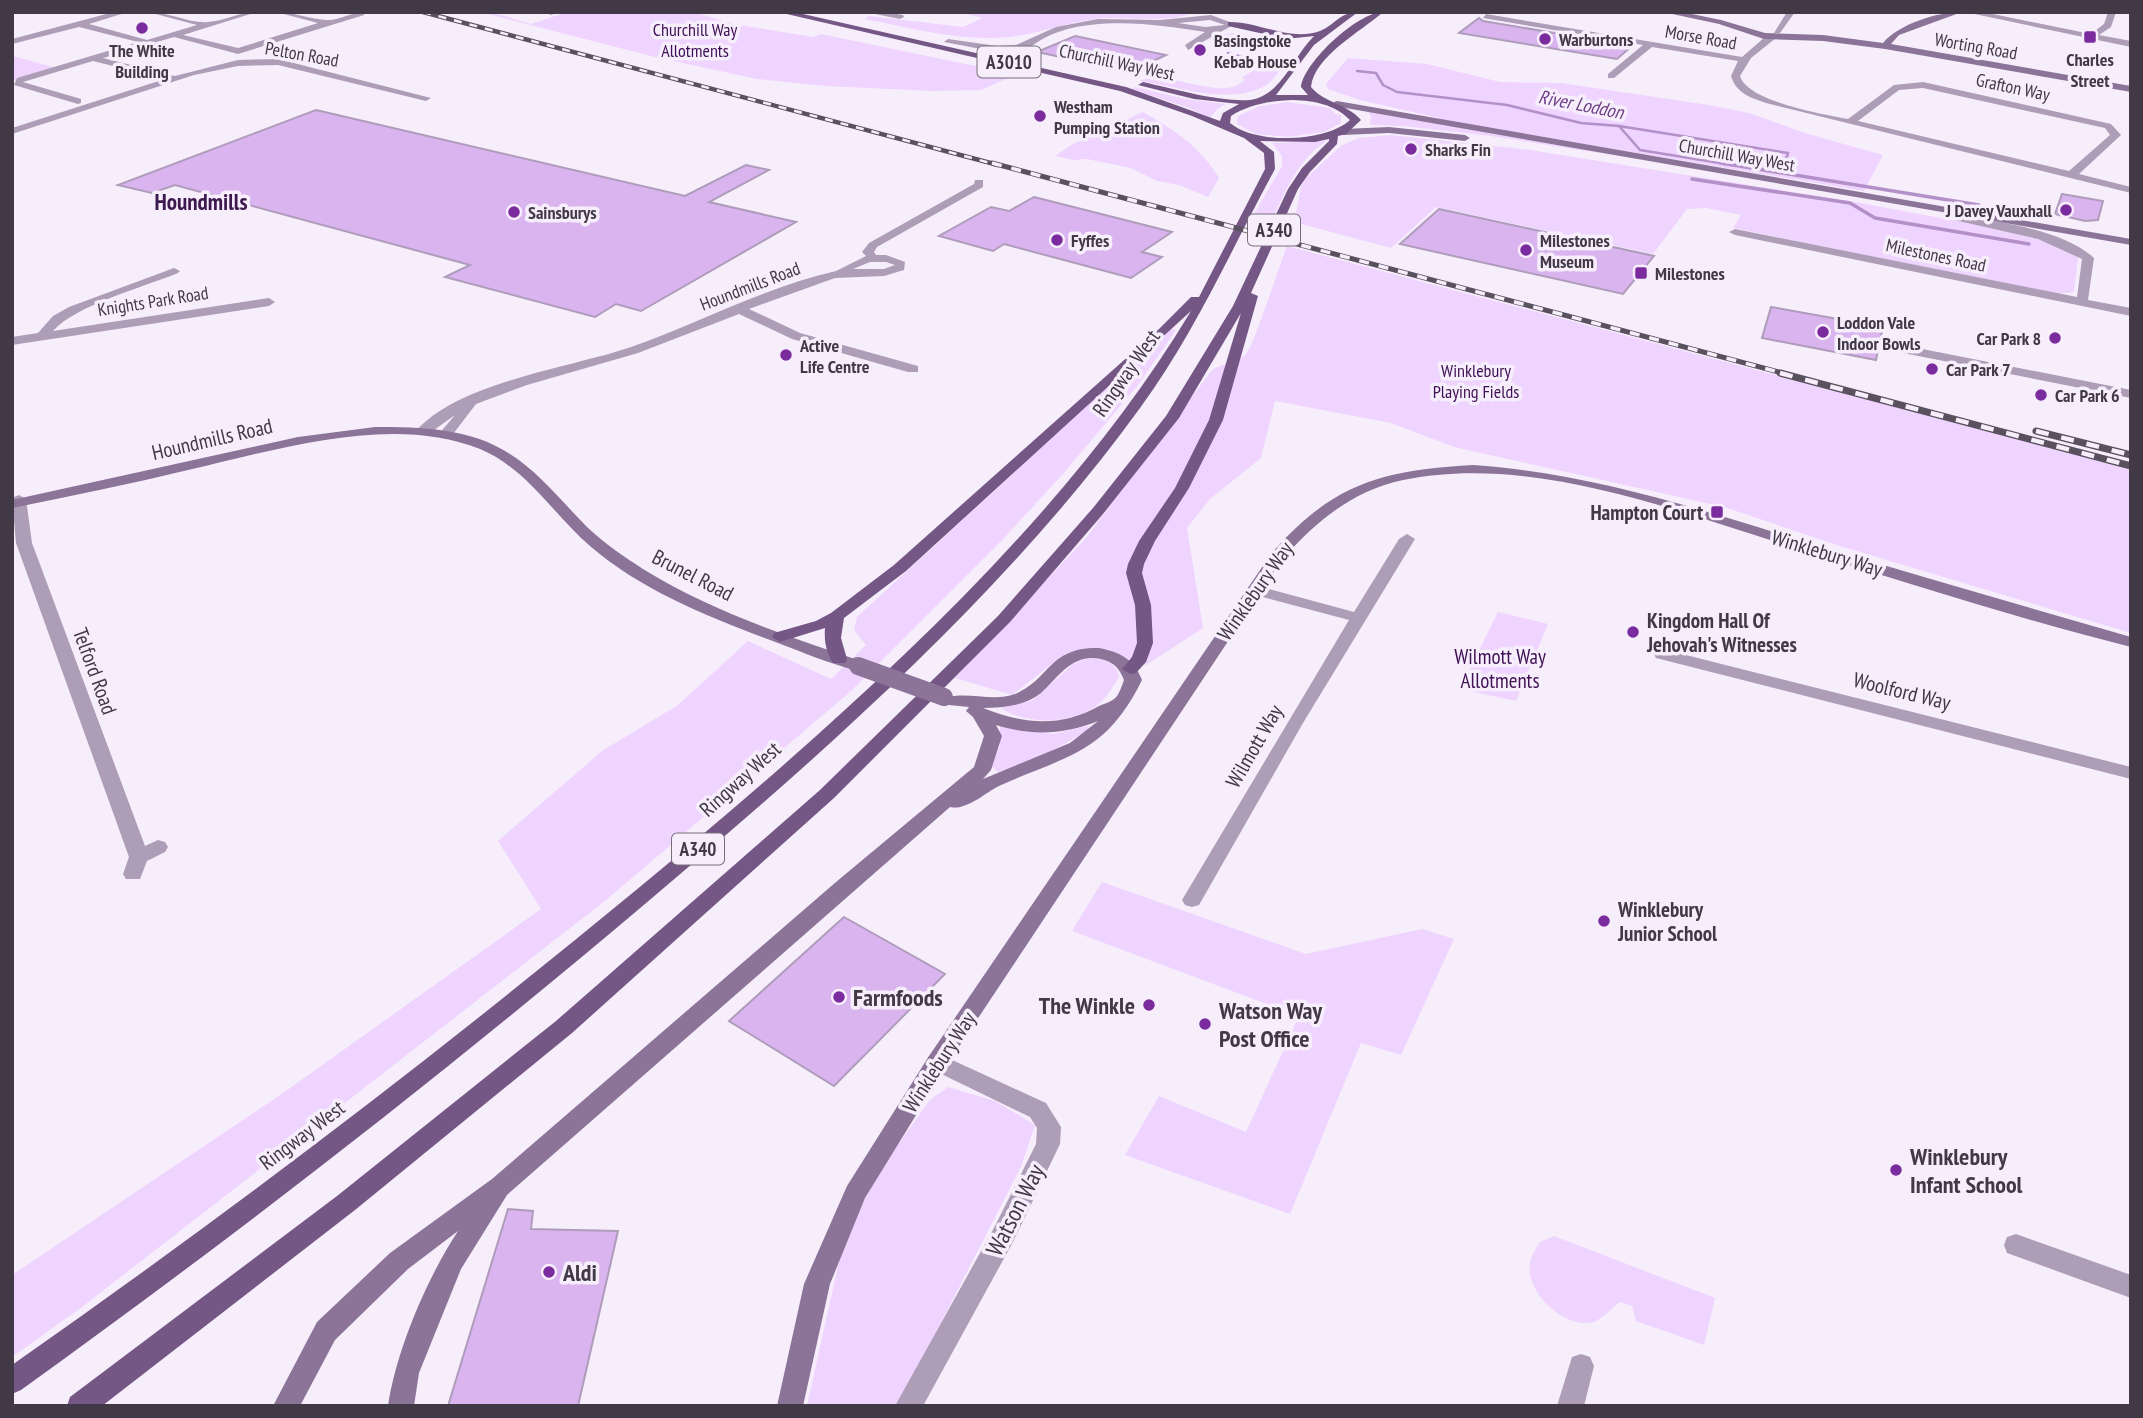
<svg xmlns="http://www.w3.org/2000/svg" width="2143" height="1418" font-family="'PT Sans Narrow',sans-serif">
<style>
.green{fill:#eed4fe}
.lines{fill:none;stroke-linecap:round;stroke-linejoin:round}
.stream-far1{stroke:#b490c8;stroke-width:2.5}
.stream{stroke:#b490c8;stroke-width:3.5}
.building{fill:#d9b4ef;stroke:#af9cbb;stroke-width:2}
.street{fill:#ad9db7;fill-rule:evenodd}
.secondary{fill:#8c7499;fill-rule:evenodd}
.primary{fill:#745784;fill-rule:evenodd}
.rail-far2-casing{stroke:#5a515e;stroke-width:4.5}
.rail-far1-casing{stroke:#5a515e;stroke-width:5}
.rail-casing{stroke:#5a515e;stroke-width:7}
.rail-far2{stroke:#f7eefc;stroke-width:2.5;stroke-dasharray:8;stroke-linecap:butt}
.rail-far1{stroke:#f7eefc;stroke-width:3.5;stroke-dasharray:10;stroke-linecap:butt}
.rail{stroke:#f7eefc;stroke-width:4.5;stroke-dasharray:13;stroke-linecap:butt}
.secondary-bridge{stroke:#8c7499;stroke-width:18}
.poi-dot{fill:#7a2b9d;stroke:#f7eefc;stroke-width:2.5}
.labels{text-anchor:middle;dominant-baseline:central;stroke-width:7;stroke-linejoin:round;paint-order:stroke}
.far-park-label{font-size:18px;fill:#401054;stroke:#f7eefc}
.far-street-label{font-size:18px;fill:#423946;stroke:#f7eefc}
.far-poi-label{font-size:18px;font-weight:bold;fill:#423946;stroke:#f7eefc;text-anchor:start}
.shield{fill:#f7eefc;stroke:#786f7d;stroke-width:2}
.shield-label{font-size:19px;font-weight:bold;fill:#423946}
.far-water-label{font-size:19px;font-style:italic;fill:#6d3e85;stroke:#f7eefc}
.street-label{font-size:21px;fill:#423946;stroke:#f7eefc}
.poi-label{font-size:21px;font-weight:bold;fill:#423946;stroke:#f7eefc;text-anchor:start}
.park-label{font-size:21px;fill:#401054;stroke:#f7eefc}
.far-district-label{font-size:23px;font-weight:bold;fill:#3e194f;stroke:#f7eefc}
.near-poi-label{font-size:24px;font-weight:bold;fill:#423946;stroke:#f7eefc;text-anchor:start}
.near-street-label{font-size:24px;fill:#423946;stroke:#f7eefc}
</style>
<rect width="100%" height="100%" fill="#f7eefc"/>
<!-- green -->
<g class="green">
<polygon points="480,12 491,12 531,24 567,12 694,12 733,24 813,37 821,34 1009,73 1008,78 981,90 932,91 825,86 757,79 655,57"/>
<path d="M957 12H1195C1172 23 1130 17 1104 18 1066 21 1031 38 993 38 951 39 906 27 865 19L869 16 963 27 983 18Z"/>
<polygon points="1234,33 1289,43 1289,49 1209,40 1215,35"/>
<polygon points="12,56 57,68 12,81"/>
<polygon points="1348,58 1427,64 1500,82 1561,83 1709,105 1749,113 1808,134 1883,155 1864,191 1440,120 1439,118 1360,100 1328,89 1326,84"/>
<path d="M1264 65 1282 68C1276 75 1271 83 1263 87 1226 105 1176 86 1139 81 1170 69 1222 103 1245 80L1242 77Z"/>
<polygon points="1135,87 1185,99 1226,104 1217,109 1210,118 1189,108 1131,89"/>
<polygon points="1288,102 1330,108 1335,114 1341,115 1341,123 1324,132 1288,137 1256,134 1237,124 1238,116 1260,106"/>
<polygon points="1367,111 1658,162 1491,136 1403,126 1370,125 1371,116"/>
<path d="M1143 112C1174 130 1200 146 1219 178L1208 197 1179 185 1157 181 1131 168 1087 159 1074 160 1055 156 1071 145Z"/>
<polygon points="1391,135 1530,150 1855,202 2032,235 2074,252 2078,259 2074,292 2057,294 1733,228 1741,215 1706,208 1687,209 1653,254 1436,207 1391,248 1294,222 1301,187 1306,178 1342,145 1359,138"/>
<path d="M1327 141C1297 159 1284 194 1270 225L1251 219 1282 166V156L1272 143Z"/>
<path d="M1287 246 2131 469V633L1843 547 1724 507 1454 447 1391 423 1275 401 1261 458 1210 499 1187 528 1203 628 1146 665 1097 648 1066 653 1012 695 955 678 1085 539 1212 370C1222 363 1236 364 1246 354 1254 346 1280 263 1287 246Z"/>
<polygon points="1171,329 1176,330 1138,385 1062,475 1005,537 851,691 605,901 82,1307 12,1357 12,1275 286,1091 541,909 498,841 602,751 678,705 748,641 831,679 866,645 854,630 857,617"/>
<polygon points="1498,612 1548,624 1516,701 1460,689"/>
<path d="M1087 658C1101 658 1117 661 1119 677 1113 686 1108 696 1100 703 1076 724 1027 726 1001 708L1033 700 1072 665Z"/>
<path d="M1000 724 1053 734 1089 726 1087 730C1059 749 1030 762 998 772L990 765 1000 747Z"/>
<polygon points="1102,882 1306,954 1422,929 1454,939 1401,1055 1361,1043 1290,1214 1125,1155 1159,1096 1246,1132 1299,1016 1072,931"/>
<polygon points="948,1087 995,1101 1035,1125 1021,1167 898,1406 807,1406 844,1239 883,1165 930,1100"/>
<path d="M1554 1236 1715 1298 1704 1345 1636 1321 1632 1306 1620 1302C1613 1307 1602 1319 1594 1322 1564 1330 1524 1291 1530 1262 1532 1255 1536 1248 1540 1242Z"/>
</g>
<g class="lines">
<!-- stream-far1 -->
<g class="stream-far1">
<polyline points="1228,53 1273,66"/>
<polyline points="1357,71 1376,73 1383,85 1397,92 1507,105 1581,123 1619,126 1788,153 1784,165"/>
<polyline points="1619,126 1640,150 1732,165"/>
</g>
<!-- stream -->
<g class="stream">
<polyline points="1721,163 1979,205"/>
<polyline points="1782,172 1785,163"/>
<polyline points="1692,179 1850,203 1875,218 2029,244"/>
</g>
</g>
<!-- building -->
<g class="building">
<polygon points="1479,18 1483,21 1632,46 1617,59 1459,33"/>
<polygon points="1075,36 1166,55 1130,72 1037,52"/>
<polygon points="316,110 685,196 746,165 769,170 709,202 796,222 641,311 616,304 595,317 445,277 470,265 175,185 152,193 118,185"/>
<polygon points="2062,194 2103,201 2098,220 2085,221 2055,214"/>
<polygon points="1034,197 1172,232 1142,252 1162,257 1131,278 1004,244 993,251 939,236 991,207 1009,211"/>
<polygon points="1439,209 1654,256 1623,294 1400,244"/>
<polygon points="1771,307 1883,327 1876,360 1762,338"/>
<polygon points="844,917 945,974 834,1086 729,1021"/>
<polygon points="508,1209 533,1211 531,1229 618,1231 578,1406 448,1406"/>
</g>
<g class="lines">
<!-- street -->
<g class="street">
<path d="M114 12H128L89 24 147 40 197 25 148 12C168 12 192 24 208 22 225 21 239 12 257 12L183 35 238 48 318 23 276 12C294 12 309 19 326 20 339 21 351 12 365 12L364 15 238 54 174 37 103 58 175 76 238 60 278 59 431 98 426 101 278 65 238 66 194 75 12 134V128L165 79 93 61 23 82 81 99V103L78 104 14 85 17 78 138 42 79 27 12 44V39Z"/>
<polygon points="559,12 551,15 547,13 547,12"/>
<polygon points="885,12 903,15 904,17 900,19 870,13"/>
<polygon points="1787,12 1795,12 1780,33 1774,33"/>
<polygon points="1965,12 1983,12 2091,34 2104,24 2108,12 2116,12 2111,27 2099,35 2131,41 2131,47"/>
<path d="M1486 14 1742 57 1765 37 1776 34V38L1751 58 1740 76C1748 102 1824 114 1848 119L1894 85 1923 82 2111 124 2121 135 2079 174 2131 187V193L1766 103C1751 98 1736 93 1731 76L1738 61 1652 47 1614 78H1608V74L1643 45 1483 18ZM1923 88 2105 128 2110 135 2069 171 1858 121 1899 90Z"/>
<path d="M1211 15 1235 24 1188 50 1185 45 1205 32C1152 23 1066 11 1025 52L1038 62 1034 65 1017 54V50L997 52 944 42 948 39 997 46 1016 45 1056 27 1098 19 1160 20ZM1210 20 1225 25 1205 27 1178 23Z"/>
<path d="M975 180H983V187L877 247 874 252 876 255H886L905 262 904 270 884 276 835 278 749 309 800 333 918 366V372H908L792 339 739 314 638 353 527 385 476 404 450 438 445 439 438 435 455 415 427 435H417L415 432C458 382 570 368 631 347 699 323 765 287 836 271L866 256 862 252 869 243 974 184ZM870 262H886L895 265 884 269H853Z"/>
<path d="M1958 215C1998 222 2063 229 2094 258L2088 300 2131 308V316L1735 235 1729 232 1735 229 2077 297 2082 259 2038 239 1954 220 1953 218Z"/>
<path d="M174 268 180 271 178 273C144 287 76 305 53 331L269 298 275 302 269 306 12 345V337L38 333 53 316 69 307Z"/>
<polygon points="1902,345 2131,390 2131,398 1898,352 1898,346"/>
<polygon points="19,495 26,499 32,543 145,846 158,840 165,842 168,847 165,852 147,861 140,879 126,879 123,874 129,857 16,543 12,498"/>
<polygon points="1407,534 1415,539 1303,723 1199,905 1192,907 1185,905 1182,900 1185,895 1349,620 1248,593 1246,590 1254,585 1354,612 1399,539"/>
<polygon points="1662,649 2131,767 2131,779 1656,658 1654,654"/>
<polygon points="937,1053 1046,1103 1061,1127 1060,1144 1013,1242 923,1406 895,1406 995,1226 1036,1144 1037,1128 1030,1117 929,1068 926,1062 929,1056"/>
<polygon points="2016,1234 2131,1275 2131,1298 2007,1253 2004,1245 2007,1237"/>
<polygon points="1581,1354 1590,1357 1594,1366 1584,1406 1557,1406 1572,1357"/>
</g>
<!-- secondary -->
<g class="secondary">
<path d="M1663 12H1682L1721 20 1765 33 1823 35 1883 43C1899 24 1937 12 1962 12L1899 35 1891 44 2131 86V92L1885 49 1823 41 1764 39 1719 24Z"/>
<polygon points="1337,101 2131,239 2131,245 1334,106 1334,102"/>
<polygon points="1389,127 1465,135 1470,138 1465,141 1389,133 1343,135 1338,132 1343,129"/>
<path d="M375 427C420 427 471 428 510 454 540 473 562 502 587 527 604 543 623 556 643 569 711 611 789 637 864 662L866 666 858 671C831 664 804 653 778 643 714 619 643 592 590 546 554 515 526 468 480 449 391 413 277 450 188 470 130 484 71 496 12 508V500L298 437Z"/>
<path d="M1473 465C1593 473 1705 511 1819 546 1923 577 2027 607 2131 637V647C2020 619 1910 584 1801 550 1679 512 1532 453 1403 480 1352 491 1315 522 1282 560L945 1068 865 1198 830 1284 803 1406H777L804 1284 847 1186 929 1056 1271 554C1333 483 1382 470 1473 465Z"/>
<path d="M1099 648C1120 652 1134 659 1142 680 1105 755 1067 755 999 786 985 793 966 811 950 807L507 1195 461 1269 419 1373 414 1406H388C396 1351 427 1278 458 1231L408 1269 335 1340 300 1406H273L317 1322 390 1253 492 1179 836 882 974 767 984 736 973 717 966 711 969 707 949 705 946 701 949 697C970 692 994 702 1015 694 1051 679 1048 647 1099 648ZM1089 658C1106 658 1118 663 1124 680 1122 685 1119 696 1114 699 1111 702 1103 704 1099 706 1060 728 1023 724 983 708 1003 708 1025 706 1041 693 1057 679 1066 661 1089 658ZM1098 721 1070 743 983 779 991 770 1002 736 996 725C1031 736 1064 735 1098 721Z"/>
</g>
<!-- primary -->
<path class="primary" d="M778 12H794L1126 87 1220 121 1223 113 1239 104 1194 99 1138 85 1143 82C1174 89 1219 102 1250 100 1259 99 1267 94 1274 88 1290 73 1298 52 1314 36L1286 39 1228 26V22C1258 21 1289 42 1320 31 1335 25 1340 12 1358 12L1314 45 1276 95H1308L1301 87C1304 62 1358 12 1383 12 1362 31 1314 56 1311 87 1324 103 1346 103 1361 120L1346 134 1338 136 1337 144 1310 172 1298 189 1251 293 1258 296 1223 420 1189 488 1155 541 1144 564 1142 573 1151 605 1153 643 1146 662 1136 673 1130 674 1122 669 1132 657 1137 643 1135 605 1126 573 1128 564 1139 541 1175 488 1209 420 1241 313 1179 418 1103 514 1010 622 834 798 572 1033 355 1210 102 1406H67L70 1397 337 1196 556 1021 820 790 998 616 1093 508 1166 416 1233 306 1288 189 1302 168 1329 141V139L1315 142 1260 141 1274 152 1275 169C1231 250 1195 333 1140 408 1006 593 825 752 652 898 448 1071 238 1234 21 1390L12 1394V1365C228 1214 438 1054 641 886 837 723 1059 531 1191 311L906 571 844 618 841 638 847 659 845 663H833C826 652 824 641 825 628L780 642 772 637 774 633 816 621 831 613 894 565 1159 329 1191 297H1199L1265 169 1264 153 1244 138 1192 116 1120 91ZM1293 100C1315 101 1334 104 1350 120 1326 142 1256 145 1230 123L1231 116C1250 104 1270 101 1293 100Z"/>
<defs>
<polyline id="rail-far2" points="423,12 998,165"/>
<polyline id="rail-far1" points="992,163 1786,374"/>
<g id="rail">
<polyline points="1780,373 2131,466"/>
<polyline points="2036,431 2131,455"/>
</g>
</defs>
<!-- rail-far2 casing -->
<use href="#rail-far2" class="rail-far2-casing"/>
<!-- rail-far1 casing -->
<use href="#rail-far1" class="rail-far1-casing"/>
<!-- rail casing -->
<use href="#rail" class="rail-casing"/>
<!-- rail-far2 -->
<use href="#rail-far2" class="rail-far2"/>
<!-- rail-far1 -->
<use href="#rail-far1" class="rail-far1"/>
<!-- rail -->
<use href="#rail" class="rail"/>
<!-- secondary-bridge -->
<polyline class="secondary-bridge" points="858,666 944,697"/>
</g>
<!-- markers -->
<g class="poi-dot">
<circle cx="142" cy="28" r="7"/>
<rect x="2083" y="30" width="14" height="14" rx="3.5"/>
<circle cx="1545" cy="39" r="7"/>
<circle cx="1200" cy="50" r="7"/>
<circle cx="1040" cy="116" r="7"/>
<circle cx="1411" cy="149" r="7"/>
<circle cx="2066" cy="210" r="7"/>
<circle cx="514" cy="212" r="7"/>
<circle cx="1057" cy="240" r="7"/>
<circle cx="1526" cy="250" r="7"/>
<rect x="1634" y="266" width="14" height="14" rx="3.5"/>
<circle cx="1823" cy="332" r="7"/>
<circle cx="2055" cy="338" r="7"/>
<circle cx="786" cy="355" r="7"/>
<circle cx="1932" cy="369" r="7"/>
<circle cx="2041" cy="395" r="7"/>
<rect x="1710" y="505" width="14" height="14" rx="3.5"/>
<circle cx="1633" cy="632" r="7"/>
<circle cx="1604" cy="921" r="7"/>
<circle cx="839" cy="997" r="7"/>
<circle cx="1149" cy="1005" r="7"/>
<circle cx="1205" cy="1024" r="7"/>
<circle cx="1896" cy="1170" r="7"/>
<circle cx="549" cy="1272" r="7"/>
</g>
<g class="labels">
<!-- far-park labels -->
<g class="far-park-label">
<text x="695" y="29">Churchill Way<tspan x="695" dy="21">Allotments</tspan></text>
<text x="1476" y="370">Winklebury<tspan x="1476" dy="21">Playing Fields</tspan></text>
</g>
<!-- far-street labels -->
<g class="far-street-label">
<text transform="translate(1701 37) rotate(10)">Morse Road</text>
<text transform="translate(1976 46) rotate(10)">Worting Road</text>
<text transform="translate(302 54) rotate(10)">Pelton Road</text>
<text transform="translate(1117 62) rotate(12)">Churchill Way West</text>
<text transform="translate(2013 87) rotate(12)">Grafton Way</text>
<text transform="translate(1737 155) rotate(10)">Churchill Way West</text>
<text transform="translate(1936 255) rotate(12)">Milestones Road</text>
<text transform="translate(750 286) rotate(-21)">Houndmills Road</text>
<text transform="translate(153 301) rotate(-9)">Knights Park Road</text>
</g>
<!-- far-poi labels -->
<g class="far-poi-label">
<text x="1559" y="39">Warburtons</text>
<text x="1214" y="40">Basingstoke<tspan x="1214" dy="21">Kebab House</tspan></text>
<text x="142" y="50" text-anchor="middle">The White<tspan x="142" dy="21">Building</tspan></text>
<text x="2090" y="59" text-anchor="middle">Charles<tspan x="2090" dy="21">Street</tspan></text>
<text x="1054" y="106">Westham<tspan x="1054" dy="21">Pumping Station</tspan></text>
<text x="1425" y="149">Sharks Fin</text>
<text x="2052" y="210" text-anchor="end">J Davey Vauxhall</text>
<text x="528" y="212">Sainsburys</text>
<text x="1071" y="240">Fyffes</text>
<text x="1540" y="240">Milestones<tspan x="1540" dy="21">Museum</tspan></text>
<text x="1655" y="273">Milestones</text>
<text x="1837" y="322">Loddon Vale<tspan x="1837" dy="21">Indoor Bowls</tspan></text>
<text x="2041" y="338" text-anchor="end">Car Park 8</text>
<text x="800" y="345">Active<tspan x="800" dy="21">Life Centre</tspan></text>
<text x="1946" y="369">Car Park 7</text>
<text x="2055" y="395">Car Park 6</text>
</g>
<!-- shield labels -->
<g class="shield">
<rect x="977.5" y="46.5" width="63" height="31" rx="5"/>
<rect x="1248" y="214.5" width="52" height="31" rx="5"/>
<rect x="672" y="833.5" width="52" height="31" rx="5"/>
</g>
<g class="shield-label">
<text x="1009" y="62">A3010</text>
<text x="1274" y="230">A340</text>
<text x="698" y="849">A340</text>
</g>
<!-- far-water labels -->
<g class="far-water-label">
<text transform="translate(1581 104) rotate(11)">River Loddon</text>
</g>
<!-- street labels -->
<g class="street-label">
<text transform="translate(1126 373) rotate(-55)">Ringway West</text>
<text transform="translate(212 439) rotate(-13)">Houndmills Road</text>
<text transform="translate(1827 553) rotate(17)">Winklebury Way</text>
<text transform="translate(693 575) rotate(27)">Brunel Road</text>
<text transform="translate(1255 591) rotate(-55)">Winklebury Way</text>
<text transform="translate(95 671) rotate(70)">Telford Road</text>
<text transform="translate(1902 691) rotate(14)">Woolford Way</text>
<text transform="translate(1254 746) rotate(-60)">Wilmott Way</text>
<text transform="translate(740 779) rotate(-42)">Ringway West</text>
<text transform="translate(939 1062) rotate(-57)">Winklebury Way</text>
<text transform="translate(302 1135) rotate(-37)">Ringway West</text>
</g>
<!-- poi labels -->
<g class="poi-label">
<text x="1703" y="512" text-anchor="end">Hampton Court</text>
<text x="1647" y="620">Kingdom Hall Of<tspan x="1647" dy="24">Jehovah's Witnesses</tspan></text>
<text x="1618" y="909">Winklebury<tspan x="1618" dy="24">Junior School</tspan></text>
</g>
<!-- park labels -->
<g class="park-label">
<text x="1500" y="656">Wilmott Way<tspan x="1500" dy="24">Allotments</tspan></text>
</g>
<!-- far-district labels -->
<g class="far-district-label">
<text x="201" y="201">Houndmills</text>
</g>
<!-- near-poi labels -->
<g class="near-poi-label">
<text x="853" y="997">Farmfoods</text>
<text x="1135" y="1005" text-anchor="end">The Winkle</text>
<text x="1219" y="1010">Watson Way<tspan x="1219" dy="28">Post Office</tspan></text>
<text x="1910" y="1156">Winklebury<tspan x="1910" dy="28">Infant School</tspan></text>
<text x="563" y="1272">Aldi</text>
</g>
<!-- near-street labels -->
<g class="near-street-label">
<text transform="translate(1015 1210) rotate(-63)">Watson Way</text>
</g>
</g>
<!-- border -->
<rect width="2143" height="1418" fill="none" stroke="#423946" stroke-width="28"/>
</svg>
